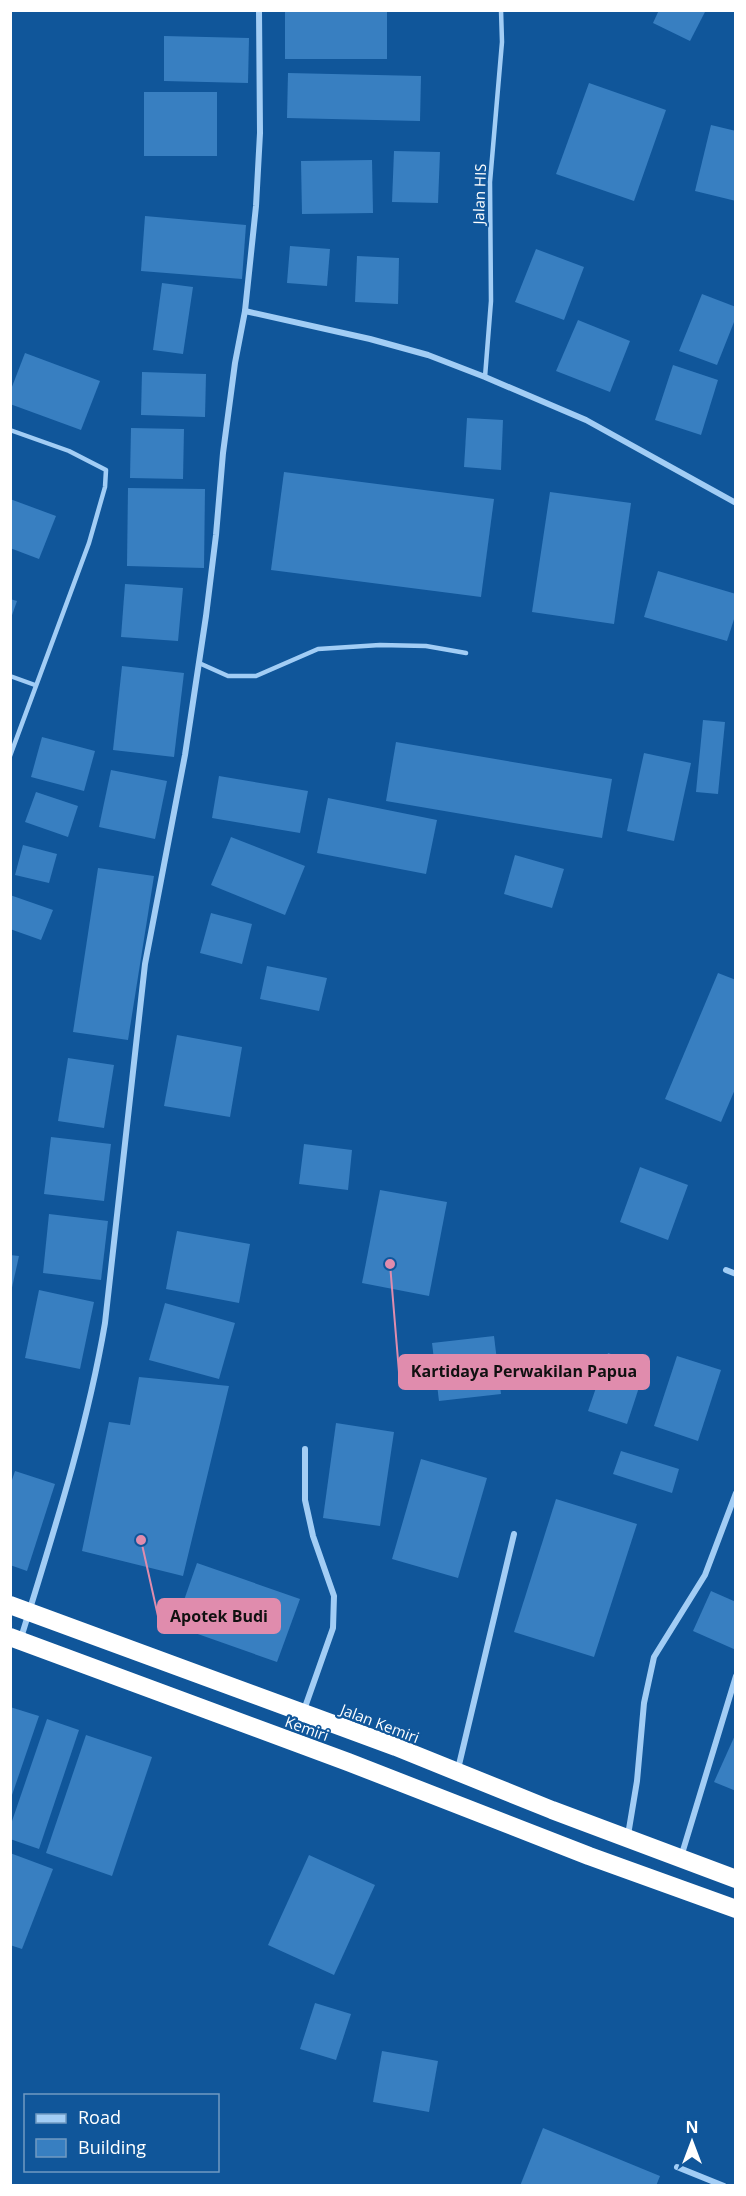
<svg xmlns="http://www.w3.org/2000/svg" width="746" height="2196" font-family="'Open Sans',sans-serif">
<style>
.building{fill:#387fc1}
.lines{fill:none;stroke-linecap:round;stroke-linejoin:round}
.lane{stroke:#a2cdf5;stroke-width:4.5}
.street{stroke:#a2cdf5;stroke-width:6}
.highway{stroke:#fff;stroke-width:18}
.labels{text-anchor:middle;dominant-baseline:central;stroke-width:4.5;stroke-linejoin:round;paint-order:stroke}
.street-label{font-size:15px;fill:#fff;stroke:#10569a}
.leader{fill:none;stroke:#e08cad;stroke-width:2}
.callout-dot{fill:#e08cad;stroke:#10569a;stroke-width:2}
.callout{fill:#e08cad;stroke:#e08cad;stroke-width:2}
.callout-label{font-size:16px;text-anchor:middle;font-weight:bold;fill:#111}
</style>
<rect width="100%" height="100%" fill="#10569a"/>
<!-- building -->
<g class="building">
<rect x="285" y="10" width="102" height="49"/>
<polygon points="659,10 706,10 690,41 653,23"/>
<polygon points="164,36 249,38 248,83 164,81"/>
<polygon points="288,73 421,76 420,121 287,118"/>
<polygon points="589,83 666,110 634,201 556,174"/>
<rect x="144" y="92" width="73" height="64"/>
<polygon points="711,125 736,131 736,201 695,191"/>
<polygon points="394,151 440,152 438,203 392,202"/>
<polygon points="372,160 373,213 302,214 301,161"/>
<polygon points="145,216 246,225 242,279 141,271"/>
<polygon points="290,246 330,249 327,286 287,283"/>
<polygon points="536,249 584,267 564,320 515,302"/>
<polygon points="357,256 399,258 398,304 355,302"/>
<polygon points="162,283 193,287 183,354 153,350"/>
<polygon points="702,294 736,307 736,317 717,365 679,351"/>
<polygon points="578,320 630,341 610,392 556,371"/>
<polygon points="25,353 100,381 81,430 10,404 10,392"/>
<polygon points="673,365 718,380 701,435 655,420"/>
<polygon points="142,372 206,374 205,417 141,415"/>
<polygon points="467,418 503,420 501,470 464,467"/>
<polygon points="131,428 184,429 183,479 130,478"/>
<polygon points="284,472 494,499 481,597 271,570"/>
<polygon points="128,488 205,489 204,568 127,566"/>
<polygon points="550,492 631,503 614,624 532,612"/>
<polygon points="10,499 56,516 39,559 10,548"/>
<polygon points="658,571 736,594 736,613 727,641 644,617"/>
<polygon points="125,584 183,588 178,641 121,637"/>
<polygon points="10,599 17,601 11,618 10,618"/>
<polygon points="122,666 184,673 174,757 113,750"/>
<polygon points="703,720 725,722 718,794 696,792"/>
<polygon points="42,737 95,751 84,791 31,777"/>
<polygon points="396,742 612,779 602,838 386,801"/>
<polygon points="644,753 691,763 674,841 627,831"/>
<polygon points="111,770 167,781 155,839 99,827"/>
<polygon points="219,776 308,791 300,833 212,818"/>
<polygon points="36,792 78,806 68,837 25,822"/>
<polygon points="328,798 437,820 426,874 317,853"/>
<polygon points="231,837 305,866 285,915 211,885"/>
<polygon points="23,845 57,854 49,883 15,875"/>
<polygon points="515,855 564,869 552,908 504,894"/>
<polygon points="98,868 154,876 128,1040 73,1032"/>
<polygon points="10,895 53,910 41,940 10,929"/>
<polygon points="211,913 252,924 242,964 200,953"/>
<polygon points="267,966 327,978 319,1011 260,999"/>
<polygon points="718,973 736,980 736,1087 721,1122 665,1099"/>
<polygon points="177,1035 242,1047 230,1117 164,1106"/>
<polygon points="68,1058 114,1065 104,1128 58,1121"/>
<polygon points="51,1137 111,1144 104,1201 44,1194"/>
<polygon points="304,1144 352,1150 348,1190 299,1184"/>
<polygon points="640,1167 688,1185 668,1240 620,1222"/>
<polygon points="380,1190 447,1202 429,1296 362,1283"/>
<polygon points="49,1214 108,1221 101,1280 43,1273"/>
<polygon points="177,1231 250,1244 239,1303 166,1289"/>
<polygon points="10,1255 19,1256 11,1292 10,1291"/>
<polygon points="39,1290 94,1302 80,1369 25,1358"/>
<polygon points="165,1303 235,1323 219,1379 149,1360"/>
<polygon points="494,1336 501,1394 439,1401 432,1343"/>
<polygon points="608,1353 646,1366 627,1424 588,1411"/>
<polygon points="677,1356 721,1370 698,1441 654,1426"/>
<polygon points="139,1377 229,1386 183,1576 82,1551 109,1422 130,1425"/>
<polygon points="336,1423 394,1432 380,1526 323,1518"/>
<polygon points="621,1451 679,1469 672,1493 613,1474"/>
<polygon points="421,1459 487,1478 458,1578 392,1559"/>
<polygon points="15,1471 55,1484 27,1571 10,1565 10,1486"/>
<polygon points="556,1499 637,1524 594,1657 514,1632"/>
<polygon points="197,1563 300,1599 277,1662 175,1626"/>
<polygon points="711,1591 736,1602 736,1650 693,1631"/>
<polygon points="10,1707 39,1716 11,1798 10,1798"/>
<polygon points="47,1719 79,1730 39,1849 10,1839 10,1827"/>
<polygon points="736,1733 736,1791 714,1782"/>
<polygon points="86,1735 152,1757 112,1876 46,1853"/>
<polygon points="10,1853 53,1869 22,1949 10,1945"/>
<polygon points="309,1855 375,1885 334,1975 268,1945"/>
<polygon points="315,2003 351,2014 336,2060 300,2049"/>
<polygon points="382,2051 438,2061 429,2112 373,2102"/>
<polygon points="543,2128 660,2176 656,2186 520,2186"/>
</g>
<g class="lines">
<!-- lane -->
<g class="lane">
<polyline points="485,377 491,301 490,182 502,42 501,10"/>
<polyline points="10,430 69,451 106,470 105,487 89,543 10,756"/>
<polyline points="199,663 228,676 256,676 318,649 380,645 426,646 466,653"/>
<polyline points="10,676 35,685"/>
</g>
<!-- street -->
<g class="street">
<polyline points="245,311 370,339 428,355 485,377 586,420 736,503"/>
<polyline points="726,1270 736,1274"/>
<path d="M21 1638C53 1534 87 1429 105 1323L145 964 185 755 206 616 216 535 223 453 235 363 245 311 256 206 260 133 259 10"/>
<polyline points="304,1710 333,1628 334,1596 313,1536 305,1500 305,1449"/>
<polyline points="458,1769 514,1534"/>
<polyline points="628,1835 637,1781 644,1703 654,1657 705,1575 736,1493"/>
<polyline points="681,1857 736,1676"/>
<polyline points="677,2167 724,2186"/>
</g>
<!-- highway -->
<g class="highway">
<polyline points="10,1605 396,1747 552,1810 736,1879"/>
<polyline points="10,1637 348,1762 589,1856 736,1909"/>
</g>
</g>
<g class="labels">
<!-- street labels -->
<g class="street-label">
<text transform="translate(479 194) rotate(-88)">Jalan HIS</text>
<text transform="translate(380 1723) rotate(21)">Jalan Kemiri</text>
<text transform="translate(307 1728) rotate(20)">Kemiri</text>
</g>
</g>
<!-- callouts -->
<path class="leader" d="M390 1264L399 1372M141 1540L158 1616"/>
<g class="callout-dot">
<circle cx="390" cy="1264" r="6"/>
<circle cx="141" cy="1540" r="6"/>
</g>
<g class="callout">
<rect x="399" y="1355" width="250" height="34" rx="6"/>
<rect x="158" y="1599" width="122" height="34" rx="6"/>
</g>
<g class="callout-label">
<text x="524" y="1377">Kartidaya Perwakilan Papua</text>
<text x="219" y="1622">Apotek Budi</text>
</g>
<!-- border -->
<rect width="746" height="2196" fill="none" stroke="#ffffff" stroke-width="24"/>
<!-- legend -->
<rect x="24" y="2094" width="195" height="78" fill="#10569a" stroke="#709ac2" stroke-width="1.5"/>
<rect x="36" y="2114" width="30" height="9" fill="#a2cdf5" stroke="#709ac2" stroke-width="1.5"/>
<text x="78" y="2124" font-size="18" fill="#ffffff">Road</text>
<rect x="36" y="2139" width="30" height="18" fill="#387fc1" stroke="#709ac2" stroke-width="1.5"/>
<text x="78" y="2154" font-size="18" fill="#ffffff">Building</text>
<!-- north arrow -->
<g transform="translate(692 2142)" stroke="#10569a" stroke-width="4.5" paint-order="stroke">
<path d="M0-4.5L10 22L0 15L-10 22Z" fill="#ffffff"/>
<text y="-9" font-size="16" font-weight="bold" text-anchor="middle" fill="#ffffff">N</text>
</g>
</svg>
